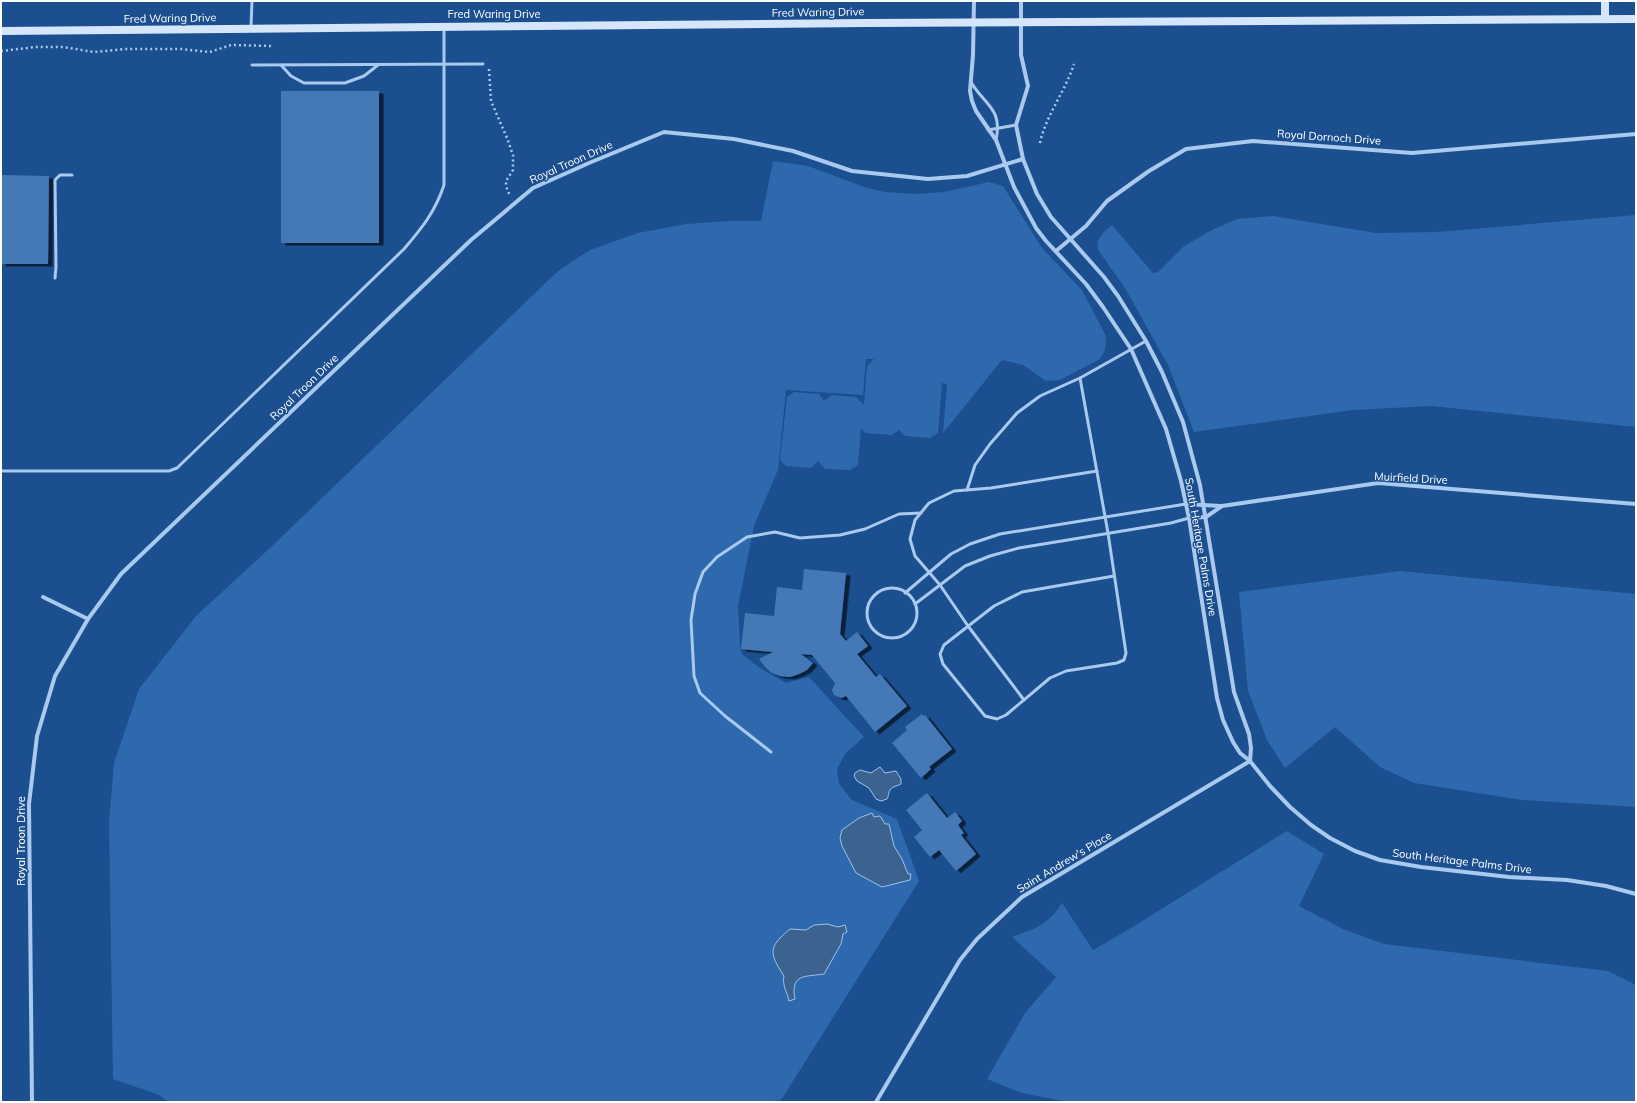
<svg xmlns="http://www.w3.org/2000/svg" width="1637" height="1103" font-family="Mulish,sans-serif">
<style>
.green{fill:#2e69ad}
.water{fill:#3c6290;stroke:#9cc4f0}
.building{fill:#4478b7;filter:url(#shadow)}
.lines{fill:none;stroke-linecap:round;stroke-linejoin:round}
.path{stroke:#a9c9ee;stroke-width:2.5;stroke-dasharray:2 3;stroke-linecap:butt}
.lane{stroke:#a9c9ee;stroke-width:3}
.street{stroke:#a9c9ee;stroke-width:4}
.secondary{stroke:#d6e6fa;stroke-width:8}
.labels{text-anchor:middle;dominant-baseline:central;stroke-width:3;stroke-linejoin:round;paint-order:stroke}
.street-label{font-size:11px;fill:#fff;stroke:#1b4f8f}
</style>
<defs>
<filter id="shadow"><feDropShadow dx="4.5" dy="2.5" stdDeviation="0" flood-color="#0009"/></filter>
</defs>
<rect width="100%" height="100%" fill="#1b4f8f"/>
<!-- green -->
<g class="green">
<polygon points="773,161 808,166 867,188 885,192 916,194 944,192 989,182 1003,186 1042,248 1082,290 1106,336 1105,350 1100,359 1060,380 1046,381 1023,365 1002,360 943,433 947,384 942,383 938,433 930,438 905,436 899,430 892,435 866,433 861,429 858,465 850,470 825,469 818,461 811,468 786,466 780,460 787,397 794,392 819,394 824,401 832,395 856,397 864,405 867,366 874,359 866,359 863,395 786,390 778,470 754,526 738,606 740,645 742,654 760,668 786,683 809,677 864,737 846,753 837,769 839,784 852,800 897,819 919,881 783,1097 779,1102 168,1102 159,1095 113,1079 109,822 114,763 139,689 196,616 271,547 558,271 590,250 638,233 686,224 730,221 761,221"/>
<path d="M1636 215V427L1431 406 1353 410 1194 432 1168 365 1125 288 1098 250C1096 237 1103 233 1112 225L1153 273 1158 272 1184 246 1212 230 1237 219 1273 216 1376 233 1437 232Z"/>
<polygon points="1400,571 1636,594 1636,807 1522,800 1414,783 1380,767 1335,727 1285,768 1267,740 1248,691 1239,592"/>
<path d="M1287 831 1324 854 1299 906 1343 929 1384 944 1608 971 1636 985V1102H1067L1022 1093 987 1079 1025 1013 1056 977 1012 937C1036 928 1047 926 1062 903L1093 950 1126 931Z"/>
</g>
<!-- water -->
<g class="water">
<path d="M880 767 885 773 896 771 901 779V784C898 786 894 786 892 788 888 790 889 796 887 799L881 801 876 799 869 788 857 781 854 776 855 773 860 770 871 773Z"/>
<polygon points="872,813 874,817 880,816 885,824 889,824 894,846 902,859 908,874 911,874 910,880 882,887 856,873 842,846 840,838 842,830 859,818"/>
<path d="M827 924 838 927 845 925 847 932 843 934 841 944 824 974C806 977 790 973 795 999L789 1001C787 991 782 986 784 976 769 953 768 947 790 929L806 930 814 925Z"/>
</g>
<!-- building -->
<g class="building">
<rect x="281" y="91" width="98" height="152"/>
<polygon points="1,175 49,176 48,264 1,264"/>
<polygon points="804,569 846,573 840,634 846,641 857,632 868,646 857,654 876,677 880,674 907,706 875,732 846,696 841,698 834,695 832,690 835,683 812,655 801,654 813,663 807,670 799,674 790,677 780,676 772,673 765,667 759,659 773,652 741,649 745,613 774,616 777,587 802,590"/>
<polygon points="922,714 923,716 925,715 952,749 929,767 931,769 921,778 892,743 907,730 905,727"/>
<polygon points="927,793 947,818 955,812 962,821 958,825 964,833 961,835 976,854 956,871 939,850 930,857 914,837 922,830 906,810"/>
</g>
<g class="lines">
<!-- path -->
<g class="path">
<polyline points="1,51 36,47 63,47 94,52 126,49 181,49 210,52 231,45 271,46"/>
<polyline points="489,69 491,101 507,138 513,155 513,170 506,181 506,186 510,196"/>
<path d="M1040 143C1046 115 1065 92 1074 64"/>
</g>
<!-- lane -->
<g class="lane">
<polyline points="251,27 252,1"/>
<polyline points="252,65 483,64"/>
<polyline points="281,65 291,76 304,83 345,83 364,76 378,65"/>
<path d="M971 82C984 105 1003 108 996 140"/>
<polyline points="988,130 1016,125"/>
<polyline points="55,278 56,267 55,180 60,175 72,175"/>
<path d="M1 471H169L177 468 404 249C422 228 435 212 444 185V28"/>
<polyline points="967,490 975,465 990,444 1017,413 1040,396 1080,378"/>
<polyline points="1114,576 1022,592 994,606 944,645 940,654 943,664 985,716 997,719 1006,715 1050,678 1066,671 1117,663 1124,660 1126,653 1108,533 1080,378 1146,341"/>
<circle cx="892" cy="613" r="25"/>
<polyline points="905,593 951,554 970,544 1000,534 1186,504"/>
<polyline points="915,604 965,566 990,556 1019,548 1171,523 1189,518"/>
<polyline points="1024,700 968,626 940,585 915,556 910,539 915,520 929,503 954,491 991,488 1097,471"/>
<polyline points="771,752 725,716 700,693 694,676 691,620 695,594 703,572 717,557 747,537 775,532 800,538 840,535 865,529 899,514 921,513"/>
</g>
<!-- street -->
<g class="street">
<polyline points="974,1 973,55 970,91 972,101 976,111 996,140 1014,187 1036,228 1046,241 1086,284 1103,307 1131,349 1166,429 1181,481 1189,518 1217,698 1223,720 1233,742 1240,753 1250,761 1270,786 1290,807 1311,825 1330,838 1355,851 1380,860 1421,867 1509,877 1567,880 1606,886 1636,894"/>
<polyline points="1021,1 1021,55 1028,86 1016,125 1023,159 1037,194 1051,217 1104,277 1118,296 1146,341 1162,372 1183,422 1200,485 1234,692 1249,734 1251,748 1250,761"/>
<polyline points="1056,251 1086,226 1107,201 1149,171 1186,149 1253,141 1412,153 1636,134"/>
<polyline points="1186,504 1221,506"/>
<polyline points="1189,518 1206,517 1222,506 1378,483 1636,504"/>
<polyline points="43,597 88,619"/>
<polyline points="32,1102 29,804 37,736 55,676 88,619 121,574 471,240 533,188 589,163 664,132 734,139 793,151 852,171 928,179 967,176 1023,159"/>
<polyline points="876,1102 960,960 977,939 1022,897 1250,761"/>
</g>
<!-- secondary -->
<g class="secondary">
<polyline points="1605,1 1605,19"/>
<polyline points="1,31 866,23 1636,19"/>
</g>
</g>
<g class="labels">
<!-- street labels -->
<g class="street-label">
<text transform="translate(818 12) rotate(-1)">Fred Waring Drive</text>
<text x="494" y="14">Fred Waring Drive</text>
<text transform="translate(170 18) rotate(-1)">Fred Waring Drive</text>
<text transform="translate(1329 137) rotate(4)">Royal Dornoch Drive</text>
<text transform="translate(571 162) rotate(-24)">Royal Troon Drive</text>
<text transform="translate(304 387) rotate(-44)">Royal Troon Drive</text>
<text transform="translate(1411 478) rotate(3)">Muirfield Drive</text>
<text transform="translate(1201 547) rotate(80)">South Heritage Palms Drive</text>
<text transform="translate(21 841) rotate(-90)">Royal Troon Drive</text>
<text transform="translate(1462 861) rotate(7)">South Heritage Palms Drive</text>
<text transform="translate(1064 862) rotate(-31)">Saint Andrew's Place</text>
</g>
</g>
<!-- border -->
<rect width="1637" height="1103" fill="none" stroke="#ffffff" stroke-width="4"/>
</svg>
